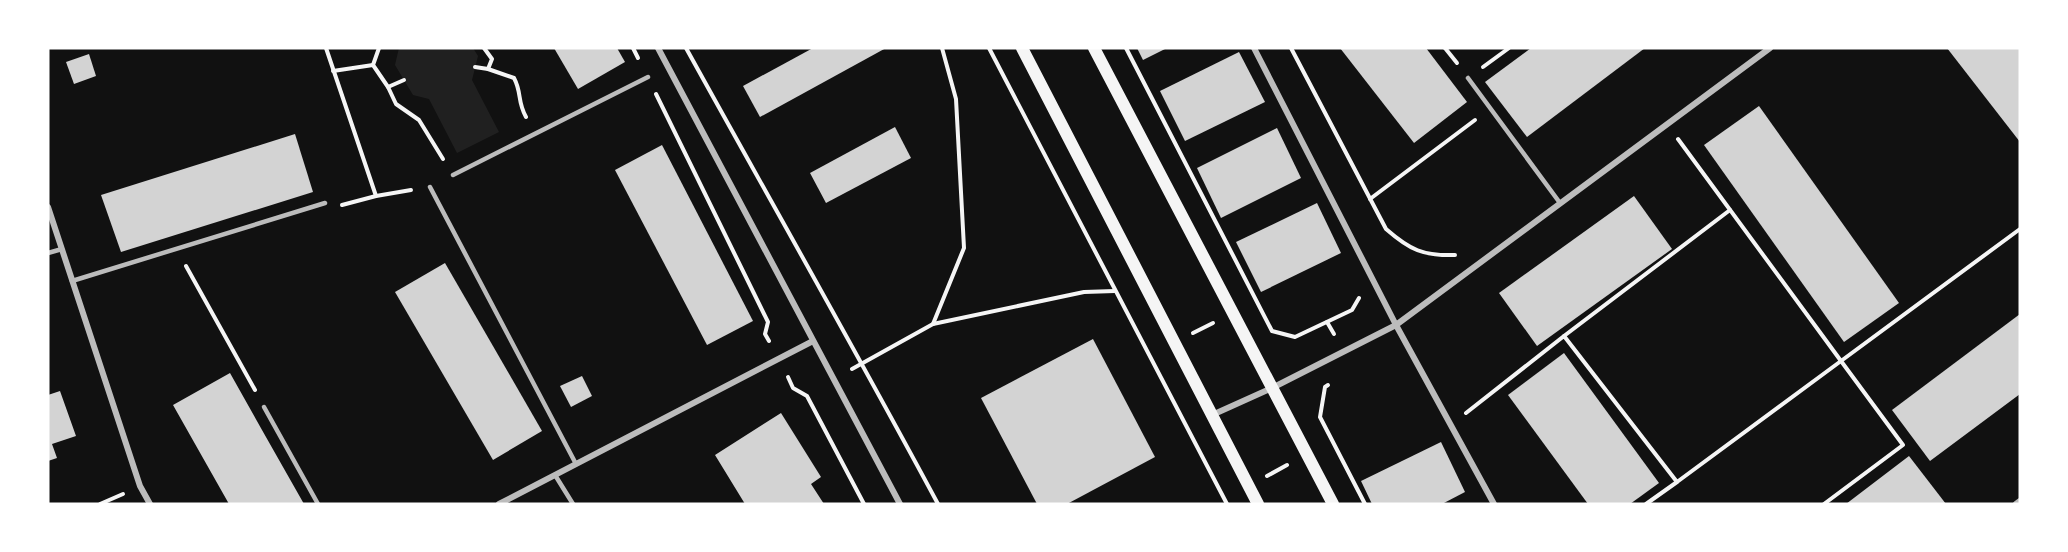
<svg xmlns="http://www.w3.org/2000/svg" width="2068" height="552" font-family="Manrope,sans-serif">
<style>
.green{fill:#202020}
.building{fill:#d3d3d3}
.lines{fill:none;stroke-linecap:round;stroke-linejoin:round}
.path{stroke:#f5f5f5;stroke-width:4}
.service{stroke:#bcbcbc;stroke-width:4.5}
.minor{stroke:#bcbcbc;stroke-width:6}
.secondary{stroke:#f5f5f5;stroke-width:12}
</style>
<rect width="100%" height="100%" fill="#111"/>
<!-- green -->
<polygon class="green" points="399,48 473,48 478,56 472,80 499,132 457,153 429,99 413,95 395,65"/>
<!-- building -->
<g class="building">
<polygon points="554,48 617,48 625,62 578,89"/>
<polygon points="813,48 886,48 760,117 743,86"/>
<polygon points="1137,48 1167,48 1143,60"/>
<polygon points="1340,48 1426,48 1467,102 1414,143"/>
<polygon points="1531,48 1645,48 1527,137 1485,82"/>
<polygon points="1947,48 2020,48 2020,142"/>
<polygon points="1239,52 1265,102 1185,141 1160,91"/>
<polygon points="89,54 96,76 74,84 66,62"/>
<polygon points="1759,106 1899,303 1844,342 1704,145"/>
<polygon points="895,127 911,158 826,203 810,173"/>
<polygon points="1277,128 1301,178 1221,218 1197,168"/>
<polygon points="295,134 313,192 121,252 101,195"/>
<polygon points="662,145 753,321 707,345 615,170"/>
<polygon points="1634,196 1672,249 1537,346 1499,293"/>
<polygon points="1317,203 1341,253 1261,292 1236,242"/>
<polygon points="445,263 542,431 493,460 395,292"/>
<polygon points="2020,314 2020,394 1930,461 1892,410"/>
<polygon points="1093,339 1155,457 1067,504 1037,504 981,398"/>
<polygon points="1564,353 1659,483 1630,504 1588,504 1508,395"/>
<polygon points="230,373 262,430 304,504 229,504 173,405"/>
<polygon points="582,376 592,396 571,407 560,386"/>
<polygon points="60,391 76,436 52,444 57,458 48,461 48,395"/>
<polygon points="781,413 821,477 811,484 824,504 745,504 715,455"/>
<polygon points="1441,442 1465,492 1442,504 1372,504 1361,481"/>
<polygon points="1909,456 1946,504 1846,504"/>
</g>
<g class="lines">
<!-- path -->
<g class="path">
<polyline points="326,48 376,196"/>
<polyline points="379,48 373,65 388,87 396,104 419,120 443,159"/>
<path d="M484 48 492 59 488 69 514 78C522 93 517 101 526 117"/>
<polyline points="633,48 638,58"/>
<path d="M686 48C770 200 856 351 938 504"/>
<polyline points="989,48 1227,504"/>
<polyline points="1126,48 1272,331 1295,337 1352,310 1359,298"/>
<path d="M1291 48 1386 229C1410 250 1423 256 1455 255"/>
<polyline points="1445,48 1457,63"/>
<polyline points="475,67 488,69"/>
<polyline points="1483,67 1509,48"/>
<polyline points="333,71 373,65"/>
<polyline points="388,87 404,80"/>
<polyline points="656,94 768,322 765,334 769,341"/>
<polyline points="1370,199 1475,120"/>
<polyline points="342,205 376,196 411,190"/>
<polyline points="186,266 255,390"/>
<polyline points="1327,322 1334,334"/>
<polyline points="933,324 964,248 956,99 942,48"/>
<polyline points="1193,333 1213,323"/>
<polyline points="1564,336 1730,210"/>
<polyline points="852,369 933,324 1084,292 1115,291"/>
<polyline points="788,377 793,388 807,396 864,504"/>
<polyline points="1328,385 1325,387 1320,417 1365,504"/>
<polyline points="1466,413 1564,336 1677,482 1841,361 1678,139"/>
<polyline points="1267,476 1287,465"/>
<polyline points="100,504 123,494"/>
<polyline points="1646,504 1677,482"/>
<polyline points="1824,504 1903,445 1841,361 2020,229"/>
</g>
<!-- service -->
<g class="service">
<polyline points="1468,78 1560,203"/>
<polyline points="453,175 648,77"/>
<polyline points="430,187 576,464"/>
<polyline points="48,253 62,249"/>
<polyline points="72,281 325,203"/>
<polyline points="264,407 318,504"/>
<polyline points="555,475 573,504"/>
</g>
<!-- minor -->
<g class="minor">
<polyline points="658,48 900,504"/>
<polyline points="1254,48 1396,325 1494,504"/>
<polyline points="48,207 140,486 150,504"/>
<polyline points="1212,415 1272,388 1396,325 1770,48"/>
<polyline points="499,504 813,341"/>
<polyline points="2016,504 2020,501"/>
</g>
<!-- secondary -->
<g class="secondary">
<polyline points="1022,48 1258,504"/>
<polyline points="1094,48 1333,504"/>
</g>
</g>
<!-- border -->
<rect width="2068" height="552" fill="none" stroke="#ffffff" stroke-width="99"/>
</svg>
